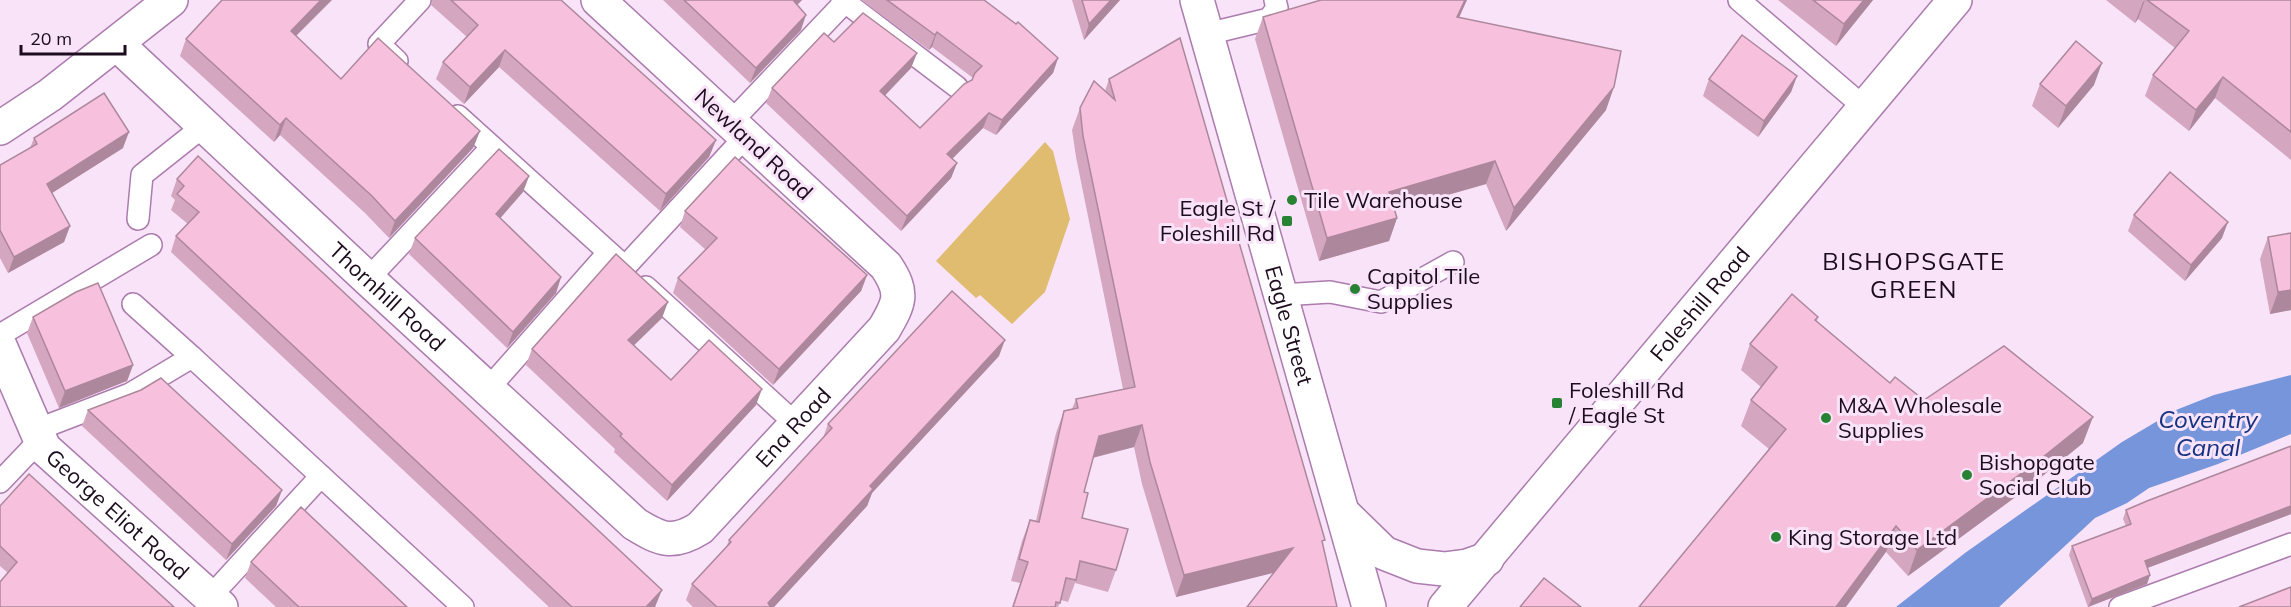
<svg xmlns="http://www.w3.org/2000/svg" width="2291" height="607" font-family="Mulish,sans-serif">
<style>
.green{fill:#dfbc70}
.water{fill:#7695db}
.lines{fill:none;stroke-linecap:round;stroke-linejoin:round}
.lane-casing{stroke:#ab7cad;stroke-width:24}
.street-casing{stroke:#ab7cad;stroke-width:36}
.secondary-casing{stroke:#ab7cad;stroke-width:36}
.lane{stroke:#fff;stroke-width:21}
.street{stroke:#fff;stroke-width:33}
.secondary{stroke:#fff;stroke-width:33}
.wall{fill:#d4a6bf}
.shaded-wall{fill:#ad879b}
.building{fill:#f7c1de;stroke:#ad879b;stroke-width:1.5}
.poi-dot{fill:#288233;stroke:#f8e3f9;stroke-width:2}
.labels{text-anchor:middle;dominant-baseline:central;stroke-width:6;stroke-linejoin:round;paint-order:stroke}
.street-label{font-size:22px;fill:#1d0c1e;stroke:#f8e3f9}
.poi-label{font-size:22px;fill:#1d0c1e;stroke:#f8e3f9;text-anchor:start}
.neighbourhood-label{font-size:24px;letter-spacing:1.5px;fill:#1d0c1e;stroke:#f8e3f9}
.water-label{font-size:24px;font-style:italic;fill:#153181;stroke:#f8e3f9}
</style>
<rect width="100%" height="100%" fill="#f8e3f9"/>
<!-- green -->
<polygon class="green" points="1045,142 1053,151 1070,219 1045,292 1012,324 980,295 976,298 936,261"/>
<!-- water -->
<polygon class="water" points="2291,375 2291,434 2218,464 2149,488 2127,503 2095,518 1999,607 1896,607 1965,553 2122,442 2176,410 2214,395"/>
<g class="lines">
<defs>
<g id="lane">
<polyline points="1739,0 1865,108"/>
<polyline points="845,2 957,87"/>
<polyline points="1207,34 1269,19 1277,8 1275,0"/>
<polyline points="397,61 379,44 420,0"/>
<polyline points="458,116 625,267 746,136"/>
<polyline points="731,122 845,2 842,0"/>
<polyline points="138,219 142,175 205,125"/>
<polyline points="368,279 492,147"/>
<polyline points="646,287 796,424"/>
<polyline points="1281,295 1330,292 1381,302 1453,262"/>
<polyline points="133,304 192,357"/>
<polyline points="0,335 151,245"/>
<polyline points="488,389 608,253"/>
<polyline points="36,430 130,394 192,357 321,476"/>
<polyline points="0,482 40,440"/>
<polyline points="210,597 321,476 463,607"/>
<polyline points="2120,607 2291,544"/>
</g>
<g id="street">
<path id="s1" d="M1197 0 1369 607"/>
<path id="s2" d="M117 44 368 279 635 524C661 540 673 545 700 528L884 329C900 302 904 293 886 266L598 0"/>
<polyline points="0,128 50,95 171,0"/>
<path id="s3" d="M0 346 44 448 221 607"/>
<polyline points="1346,516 1384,553 1417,566 1444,569 1467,566 1487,559"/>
</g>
<g id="secondary">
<path id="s4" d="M1445 607 1955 0"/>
</g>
</defs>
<!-- lane casing -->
<use href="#lane" class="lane-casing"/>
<!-- street casing -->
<use href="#street" class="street-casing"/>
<!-- secondary casing -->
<use href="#secondary" class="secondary-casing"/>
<!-- lane -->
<use href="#lane" class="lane"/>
<!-- street -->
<use href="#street" class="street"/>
<!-- secondary -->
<use href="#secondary" class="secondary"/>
</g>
<!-- wall -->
<g class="wall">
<polygon points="432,0 561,0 716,140 709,157 660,211 499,67 464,104 436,79 443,62 467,37 431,5"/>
<polygon points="663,0 802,0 797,5 801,30 750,83"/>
<polygon points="861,0 984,0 1058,58 1053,73 996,135 983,128 952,159 957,163 951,178 901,231 766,103 772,88 834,42 917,53 911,68 885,95 920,128 972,80 973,78 932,47 929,50"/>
<polygon points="1072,0 1120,0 1084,40"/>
<polygon points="1778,0 1873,0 1836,46"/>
<polygon points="2106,0 2291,0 2291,160 2215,98 2189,131 2145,96 2153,75 2175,48 2138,19 2135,23"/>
<polygon points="1263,17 1459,18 1606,110 1506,231 1486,184 1395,210 1397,218 1389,241 1319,261 1255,39"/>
<polygon points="296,37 341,79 480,131 473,148 389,238 365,213 280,135 274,142 180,56 186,39"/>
<polygon points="1797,76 1791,92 1758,137 1703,96 1709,79"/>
<polygon points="1109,79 1274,572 1176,597 1142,484 1134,447 1093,458 1084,492 1082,518 1116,570 1108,592 1075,583 1068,602 1061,600 1058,607 1012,607 1020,583 1011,581 1022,541 1030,520 1036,521 1056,433 1064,411 1072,409 1076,399 1123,389 1076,157 1072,130 1080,108 1105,91"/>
<polygon points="2040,84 2094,85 2058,128 2032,106"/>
<polygon points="34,138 123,148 52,193 70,226 64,242 8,273 0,258 0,165 30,148"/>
<polygon points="529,176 523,192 500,218 561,277 556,293 507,348 409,254 415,238"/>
<polygon points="177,179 656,607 549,607 171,252 176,236 188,224 171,210 175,200 171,196"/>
<polygon points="685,211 867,275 861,291 773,385 673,293 678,278 706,250 680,227"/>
<polygon points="2134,215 2222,238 2185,281 2128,231"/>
<polygon points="2268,237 2291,310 2270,314 2260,259"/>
<polygon points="33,317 133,365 127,381 59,408 27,333"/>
<polygon points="1818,317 1817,321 1890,383 1924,400 2083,443 2029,487 1908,576 1886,552 1769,449 1741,426 1751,400 1761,387 1741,370 1750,344"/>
<polygon points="662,318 634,345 671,380 756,405 667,501 614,452 615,449 526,365 532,349"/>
<polygon points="999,356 884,480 872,493 867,506 774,607 693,607 686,600 692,584 726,548 729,540 823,438 828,424"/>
<polygon points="88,410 282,490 276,506 226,560 82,426"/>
<polygon points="2291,446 2291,514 2147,568 2150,575 2147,584 2088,607 2069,555 2072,546 2126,526 2123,519 2126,510"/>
<polygon points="0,506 174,607 8,573 0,566"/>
<polygon points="251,562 407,607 276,607 245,578"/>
</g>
<!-- shaded-wall -->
<g class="shaded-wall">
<polygon points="321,0 332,0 284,48 291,31"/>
<polygon points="793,0 802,0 787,15"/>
<polygon points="1111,0 1120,0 1084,40 1089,24"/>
<polygon points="1465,0 1467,0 1449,40 1457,17"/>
<polygon points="1864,0 1873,0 1836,46 1844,24"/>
<polygon points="2145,0 2138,19 2135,23 2143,2"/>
<polygon points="806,15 801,30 750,83 756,68"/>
<polygon points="937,32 932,47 929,50 935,35"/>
<polygon points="505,50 499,67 464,104 470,87"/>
<polygon points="917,53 911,68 875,106 880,91"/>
<polygon points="1058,58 1053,73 996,135 1002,120"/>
<polygon points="2102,63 2094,85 2058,128 2066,106"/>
<polygon points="1797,76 1791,92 1758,137 1764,121"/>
<polygon points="2223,77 2215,98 2189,131 2196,110"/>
<polygon points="1614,87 1606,110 1506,231 1514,208"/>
<polygon points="989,113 983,128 942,169 947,154"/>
<polygon points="286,118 280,135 274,142 280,125"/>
<polygon points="480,131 473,148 389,238 395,221"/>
<polygon points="129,132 123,148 41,200 47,184"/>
<polygon points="716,140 709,157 660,211 666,194"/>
<polygon points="1495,161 1486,184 1381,214 1389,192"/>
<polygon points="957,163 951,178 901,231 907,216"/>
<polygon points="529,176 523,192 490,230 496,214"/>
<polygon points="1397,218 1389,241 1319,261 1327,238"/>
<polygon points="2228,222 2222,238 2185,281 2191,265"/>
<polygon points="70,226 64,242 8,273 14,257"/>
<polygon points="867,275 861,291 773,385 779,369"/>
<polygon points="561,277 556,293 507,348 513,332"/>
<polygon points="2291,290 2291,310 2270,314 2278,292"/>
<polygon points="668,302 662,318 623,356 628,340"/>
<polygon points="1005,340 999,356 872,493 867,506 774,607 767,607 768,603 890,463"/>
<polygon points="133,365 127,381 124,382 59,408 65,391"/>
<polygon points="762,389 756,405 667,501 672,485"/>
<polygon points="2093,417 2083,443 2029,487 1908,576 1917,550"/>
<polygon points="1142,425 1134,447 1091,458 1099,436"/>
<polygon points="282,490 276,506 226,560 232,544"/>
<polygon points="2291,506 2291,514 2142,570 2145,561"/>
<polygon points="1896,526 1886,552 1846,607 1836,607"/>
<polygon points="1293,548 1285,570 1176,597 1184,575"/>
<polygon points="2150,575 2147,584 2088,607 2092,599"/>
<polygon points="662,590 655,607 646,607"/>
</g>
<!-- building -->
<g class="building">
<polygon points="222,0 321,0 291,31 341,79 378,38 480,131 395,221 372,196 286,118 280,125 186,39"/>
<polygon points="451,0 561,0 716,140 666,194 505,50 470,87 443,62 478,25"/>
<polygon points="684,0 793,0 806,15 756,68"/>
<polygon points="887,0 984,0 1016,24 1018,22 1058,58 1002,120 989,113 947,154 957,163 907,216 772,88 824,33 834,42 863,13 917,53 880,91 920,128 964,84 972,80 975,73 982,66 937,32 935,35"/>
<polygon points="1082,0 1111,0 1089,24"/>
<polygon points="1321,0 1465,0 1457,17 1621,51 1614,87 1514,208 1495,161 1389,192 1397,218 1327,238 1263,17"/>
<polygon points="1813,0 1864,0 1844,24"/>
<polygon points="2147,0 2291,0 2291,132 2223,77 2196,110 2153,75 2189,31"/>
<polygon points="1742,35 1797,76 1764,121 1709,79"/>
<polygon points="1180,38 1325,540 1322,541 1337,607 1247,607 1293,548 1184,575 1150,462 1142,425 1099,436 1084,492 1088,493 1082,518 1128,529 1116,570 1080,561 1076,580 1066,578 1060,603 1056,602 1055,607 1013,607 1028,562 1019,559 1030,520 1039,522 1064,411 1078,408 1076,399 1135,387 1083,136 1080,108 1094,81 1115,100 1109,79"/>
<polygon points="2076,41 2102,63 2066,106 2040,84"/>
<polygon points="104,93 129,132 47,184 70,226 14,257 0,230 0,165 37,144 34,138"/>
<polygon points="499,149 529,176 496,214 561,277 513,332 415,238"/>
<polygon points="198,156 662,590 646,607 572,607 176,236 199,212 177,194 184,186 177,179"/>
<polygon points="735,157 867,275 779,369 678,278 717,238 685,211"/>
<polygon points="2170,172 2228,222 2191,265 2134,215"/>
<polygon points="2291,233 2291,290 2278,292 2268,237"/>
<polygon points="616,254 668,302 628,340 671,380 709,340 762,389 672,485 620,436 622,434 532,349"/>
<polygon points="98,283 133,365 65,391 33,317 76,292"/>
<polygon points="952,291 1005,340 870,486 873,489 768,603 770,606 769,607 717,607 692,584 731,542 729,540 832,428 828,424"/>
<polygon points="1792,294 1818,317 1815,320 1890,383 1895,377 1924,400 2004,346 2093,417 2038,461 1917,550 1896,526 1836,607 1639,607 1786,429 1751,400 1777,367 1750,344"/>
<polygon points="161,378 282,490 232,544 88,410 141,390"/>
<polygon points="2291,446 2291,506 2145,561 2150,575 2092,599 2072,546 2131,524 2126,510 2147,501"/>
<polygon points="29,474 174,607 0,607 0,582 17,562 0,546 0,506"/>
<polygon points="301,507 407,607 299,607 251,562"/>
<polygon points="1544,578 1581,607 1520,607"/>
<polygon points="2291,587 2291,607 2239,607"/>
</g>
<!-- markers -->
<g class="poi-dot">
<circle cx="1292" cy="200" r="6"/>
<rect x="1281" y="215" width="12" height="12" rx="3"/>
<circle cx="1355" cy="289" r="6"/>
<rect x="1551" y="397" width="12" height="12" rx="3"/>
<circle cx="1826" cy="418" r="6"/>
<circle cx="1967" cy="475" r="6"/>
<circle cx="1776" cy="537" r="6"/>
</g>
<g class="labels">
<!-- street labels -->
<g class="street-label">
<text transform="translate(754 144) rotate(43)">Newland Road</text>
<text stroke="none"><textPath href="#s2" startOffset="370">Thornhill Road</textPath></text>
<text stroke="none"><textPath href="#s4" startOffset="396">Foleshill Road</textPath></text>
<text stroke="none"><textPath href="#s1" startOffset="338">Eagle Street</textPath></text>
<text stroke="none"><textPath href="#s2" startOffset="914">Ena Road</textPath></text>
<text stroke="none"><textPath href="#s3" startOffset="210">George Eliot Road</textPath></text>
</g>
<!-- poi labels -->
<g class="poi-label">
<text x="1304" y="200">Tile Warehouse</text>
<text x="1275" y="208" text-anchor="end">Eagle St /<tspan x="1275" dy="25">Foleshill Rd</tspan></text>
<text x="1367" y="276">Capitol Tile<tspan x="1367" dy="25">Supplies</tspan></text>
<text x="1569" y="390">Foleshill Rd<tspan x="1569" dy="25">/ Eagle St</tspan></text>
<text x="1838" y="405">M&amp;A Wholesale<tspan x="1838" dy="25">Supplies</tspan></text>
<text x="1979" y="462">Bishopgate<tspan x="1979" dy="25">Social Club</tspan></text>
<text x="1788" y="537">King Storage Ltd</text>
</g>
<!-- neighbourhood labels -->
<g class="neighbourhood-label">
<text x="1914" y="261">BISHOPSGATE<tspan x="1914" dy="28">GREEN</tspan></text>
</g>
<!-- water labels -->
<g class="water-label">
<text x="2208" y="419">Coventry<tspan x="2208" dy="28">Canal</tspan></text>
</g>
</g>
<!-- scale -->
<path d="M21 45v9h104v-9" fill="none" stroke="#1d0c1e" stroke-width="3"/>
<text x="30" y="45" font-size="18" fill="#1d0c1e" stroke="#f8e3f9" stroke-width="4.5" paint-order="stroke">20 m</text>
</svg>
